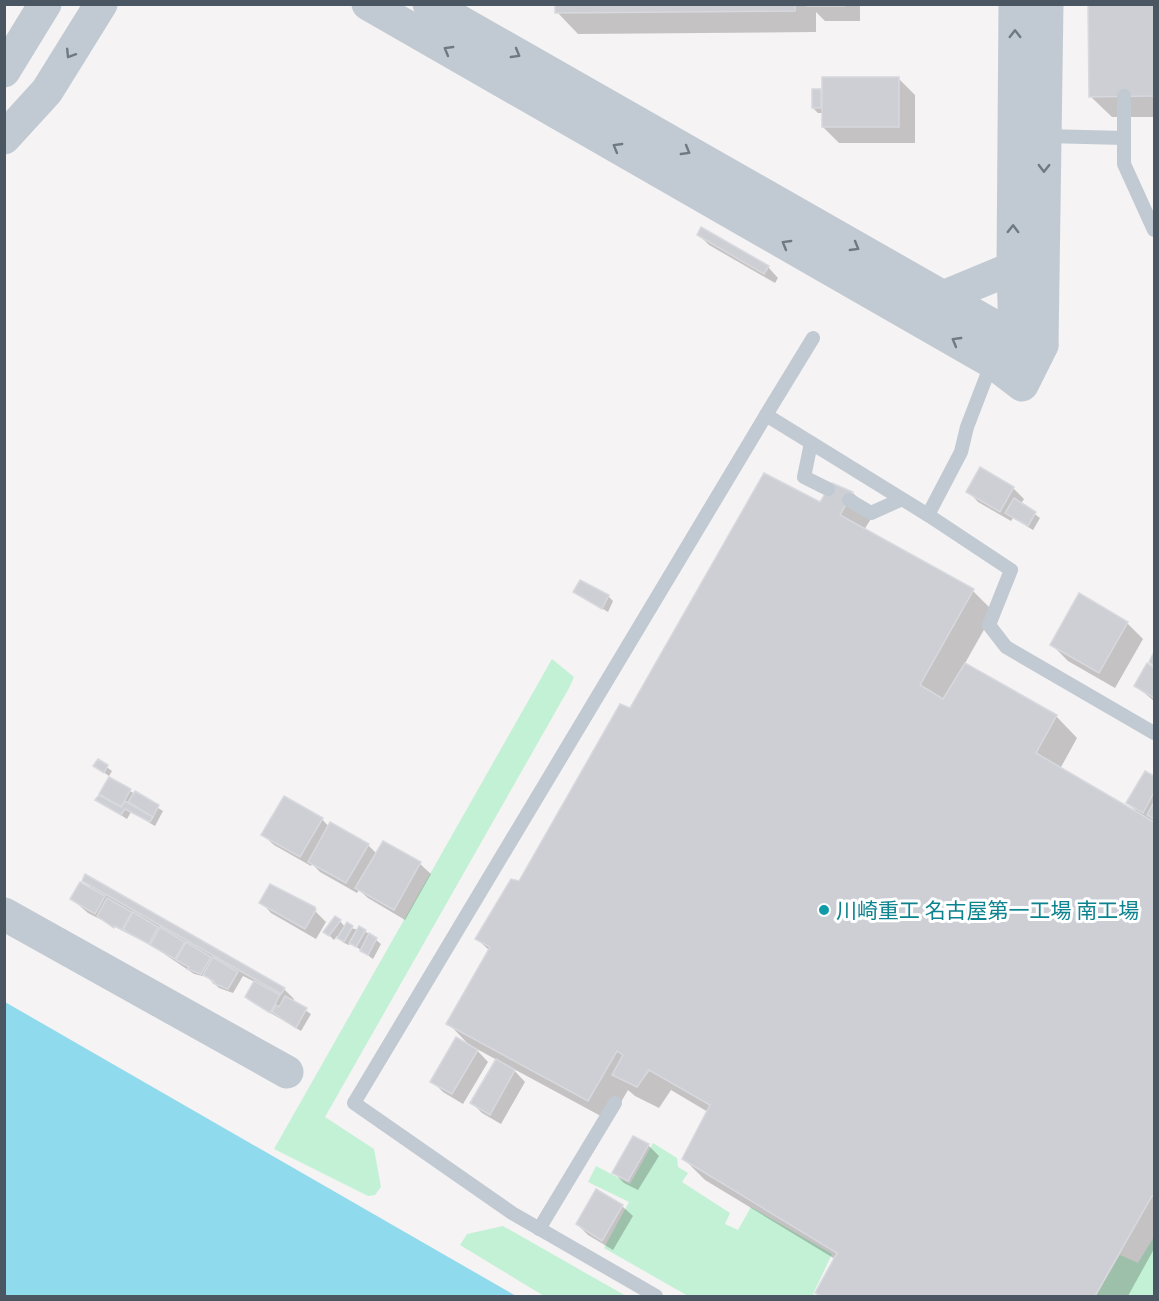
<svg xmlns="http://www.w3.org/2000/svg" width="1159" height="1301" font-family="'Titillium Web','Noto Sans JP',sans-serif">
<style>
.green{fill:#c3f1d5}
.water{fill:#90daee}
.shadow{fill:#0003}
.building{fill:#cdcfd5;stroke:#d7d9de;stroke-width:1.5}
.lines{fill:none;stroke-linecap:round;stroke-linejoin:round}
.service{stroke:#c1cad2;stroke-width:14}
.tertiary{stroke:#c1cad2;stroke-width:33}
.oneway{stroke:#6e7983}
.culture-dot{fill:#0f9aa8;stroke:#fff;stroke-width:2}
.labels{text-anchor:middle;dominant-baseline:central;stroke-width:6;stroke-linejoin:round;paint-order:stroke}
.culture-label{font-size:21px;fill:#0d838f;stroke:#fff;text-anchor:start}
</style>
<rect width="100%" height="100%" fill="#f5f3f3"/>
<!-- green -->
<g class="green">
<polygon points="552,659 574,677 569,688 325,1117 374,1149 381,1187 375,1195 368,1196 274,1149"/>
<polygon points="653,1143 677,1158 678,1167 688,1173 682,1182 730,1213 725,1224 738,1230 751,1207 832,1254 813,1294 817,1296 688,1296 604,1248 629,1202 588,1182 596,1166 630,1184"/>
<polygon points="503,1226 626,1296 544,1296 460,1245 467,1234"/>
<polygon points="1154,1237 1154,1296 1096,1296 1120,1255 1138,1263"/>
</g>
<!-- water -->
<polygon class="water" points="5,1002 516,1296 5,1296"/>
<!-- shadow -->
<g class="shadow">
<polygon points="556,4 860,4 860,21 825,21 816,12 816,32 578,34 557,12"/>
<polygon points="1090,4 1154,4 1154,117 1112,117 1090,96"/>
<polygon points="898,78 915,95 915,143 839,143 823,127 823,113 818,113 813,108 820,91 823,94"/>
<polygon points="699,235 768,267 778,278 775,283 709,245"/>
<polygon points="981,469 1013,488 1024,499 1021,504 1040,518 1033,530 1013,518 1011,521 978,502 968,491"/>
<polygon points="832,485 853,493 874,514 864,530 973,591 994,612 964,665 1056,716 1077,738 1060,769 1138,813 1128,803 1145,773 1154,778 1154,1249 1128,1296 821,1296 817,1293 835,1259 705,1180 684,1159 708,1112 671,1090 659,1108 635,1096 628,1090 610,1121 512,1068 525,1082 501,1124 482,1113 472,1103 497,1060 475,1048 488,1062 463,1104 443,1092 432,1081 470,1046 448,1023 490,951 477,939 519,883 631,710 821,504"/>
<polygon points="575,592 608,596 613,601 608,612"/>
<polygon points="1127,623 1143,639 1115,688 1068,661 1052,645"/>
<polygon points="1148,665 1154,669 1154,701 1136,686"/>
<polygon points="98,761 112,771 109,776 95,766"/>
<polygon points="110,779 163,811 155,826 131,812 127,819 97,800"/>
<polygon points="322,819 329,827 368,845 377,854 383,843 420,864 431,874 405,920 368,898 359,890 357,893 320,872 312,864 311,866 274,845 263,835"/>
<polygon points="84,880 284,989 294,999 293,1002 311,1014 301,1031 252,1002 247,997 255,982 243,976 233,993 219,988 207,977 194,974 154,947 88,913 72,899 93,890"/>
<polygon points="261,902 310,906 326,922 316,939 271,913"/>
<polygon points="340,921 345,927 365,931 381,944 373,959 351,943 349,945 344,943 337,936 334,940 325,931"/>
<polygon points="648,1145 659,1156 638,1190 624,1183 614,1173"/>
<polygon points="622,1206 633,1216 613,1250 588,1235 577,1224"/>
</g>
<!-- building -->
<g class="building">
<polygon points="555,4 795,4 795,11 555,13"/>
<rect x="807" y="4" width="38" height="2"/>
<polygon points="1088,4 1154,4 1154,96 1089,97"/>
<rect x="822" y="77" width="77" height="50"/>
<rect x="812" y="89" width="9" height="19"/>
<polygon points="701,227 769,266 764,274 697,235"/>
<polygon points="980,467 1014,487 1000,512 966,492"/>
<polygon points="764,473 820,502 832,483 853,492 840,515 974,589 920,685 943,699 965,663 1057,715 1036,753 1154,822 1154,1197 1152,1196 1095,1296 821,1296 815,1293 837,1253 682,1159 710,1105 649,1070 637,1087 612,1075 623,1055 617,1051 588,1101 446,1024 490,947 475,939 511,879 519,881 620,704 630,708"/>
<polygon points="1014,498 1036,512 1028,526 1005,513"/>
<polygon points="580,580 609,595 602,609 573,592"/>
<polygon points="1079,593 1128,622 1099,673 1050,645"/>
<polygon points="1154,652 1154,666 1149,662"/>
<polygon points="1147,663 1154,668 1154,698 1134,686"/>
<polygon points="98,759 108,765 104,773 93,766"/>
<polygon points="1145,771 1154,776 1154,792 1143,813 1126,803"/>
<polygon points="109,777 131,789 121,807 99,794"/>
<polygon points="135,791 159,805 153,817 128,802"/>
<polygon points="99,795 121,807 125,801 153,817 150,822 125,809 121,815 95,800"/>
<polygon points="284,796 323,818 300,857 261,835"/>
<polygon points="1154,802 1154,819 1147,815"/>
<polygon points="330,822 369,844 346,883 308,862"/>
<polygon points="383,841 421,862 394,910 355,888"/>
<polygon points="85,874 285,988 281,994 82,881"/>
<polygon points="80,882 105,896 95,914 70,899"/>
<polygon points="270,884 315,907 316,910 305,929 259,903"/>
<polygon points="107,898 132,912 122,930 115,926 114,928 97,916"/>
<polygon points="133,912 158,927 149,944 123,930"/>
<polygon points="335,916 341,920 329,936 323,932"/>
<polygon points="347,922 353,926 344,942 337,938"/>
<polygon points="359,926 366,930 356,947 349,943"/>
<polygon points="160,927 185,942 175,959 150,945"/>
<polygon points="369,933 377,938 368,955 360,951"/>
<polygon points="186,942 211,957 201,974 187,969 189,967 176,960"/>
<polygon points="213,957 238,972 228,989 213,983 214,981 203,975"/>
<polygon points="254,981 280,995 270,1013 245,997"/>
<polygon points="285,996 307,1008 296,1028 272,1012 276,1005 279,1007"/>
<polygon points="456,1037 478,1050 452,1094 430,1082"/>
<polygon points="496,1059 515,1070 490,1115 470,1103"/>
<polygon points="633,1136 649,1144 628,1181 612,1173"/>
<polygon points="596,1189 623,1205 602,1241 576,1224"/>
</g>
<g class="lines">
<!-- service -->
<g class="service">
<polyline points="1124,96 1124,164 1154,230"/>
<polyline points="1045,136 1124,138"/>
<polyline points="766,415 813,338"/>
<polyline points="811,443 804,477 828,489"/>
<polyline points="849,500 871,513 900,500"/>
<polyline points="928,515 1011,570 989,625 1006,647 1154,733"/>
<polyline points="539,1229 615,1103"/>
<polyline points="656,1296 512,1213 354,1103 766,415 928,515 961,452 967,427 992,362"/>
</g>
<!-- tertiary -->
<g class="tertiary">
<polyline points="368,4 992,362 1022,385 1042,345 1047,4"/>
<polyline points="429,4 1015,338 1042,345"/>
<polyline points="4,71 45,4"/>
<polyline points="4,138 47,91 101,4"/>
<polyline points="943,297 1013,268"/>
<polyline points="1004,350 1015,338 1013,268 1015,4"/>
<polyline points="4,914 287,1072"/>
</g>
</g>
<!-- one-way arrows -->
<defs><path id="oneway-chevron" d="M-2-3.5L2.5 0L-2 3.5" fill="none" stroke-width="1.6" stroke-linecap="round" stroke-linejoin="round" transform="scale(1.5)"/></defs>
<g class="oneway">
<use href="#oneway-chevron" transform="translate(1015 34) rotate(-90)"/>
<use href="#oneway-chevron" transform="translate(448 50) rotate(-150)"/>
<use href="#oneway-chevron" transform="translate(70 54) rotate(122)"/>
<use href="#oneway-chevron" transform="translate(516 54) rotate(30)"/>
<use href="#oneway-chevron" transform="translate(617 147) rotate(-150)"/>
<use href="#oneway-chevron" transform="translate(686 151) rotate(30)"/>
<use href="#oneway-chevron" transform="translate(1044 168) rotate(91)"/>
<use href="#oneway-chevron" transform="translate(1013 229) rotate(-89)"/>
<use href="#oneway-chevron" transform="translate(786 244) rotate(-150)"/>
<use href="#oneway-chevron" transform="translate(855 247) rotate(30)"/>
<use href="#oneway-chevron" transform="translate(956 341) rotate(-150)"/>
</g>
<!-- markers -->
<circle class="culture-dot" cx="824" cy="910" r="6"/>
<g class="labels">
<!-- culture labels -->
<g class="culture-label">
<text x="836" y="910">川崎重工 名古屋第一工場 南工場</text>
</g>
</g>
<!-- border -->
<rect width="1159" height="1301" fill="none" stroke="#4a5661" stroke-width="12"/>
</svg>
